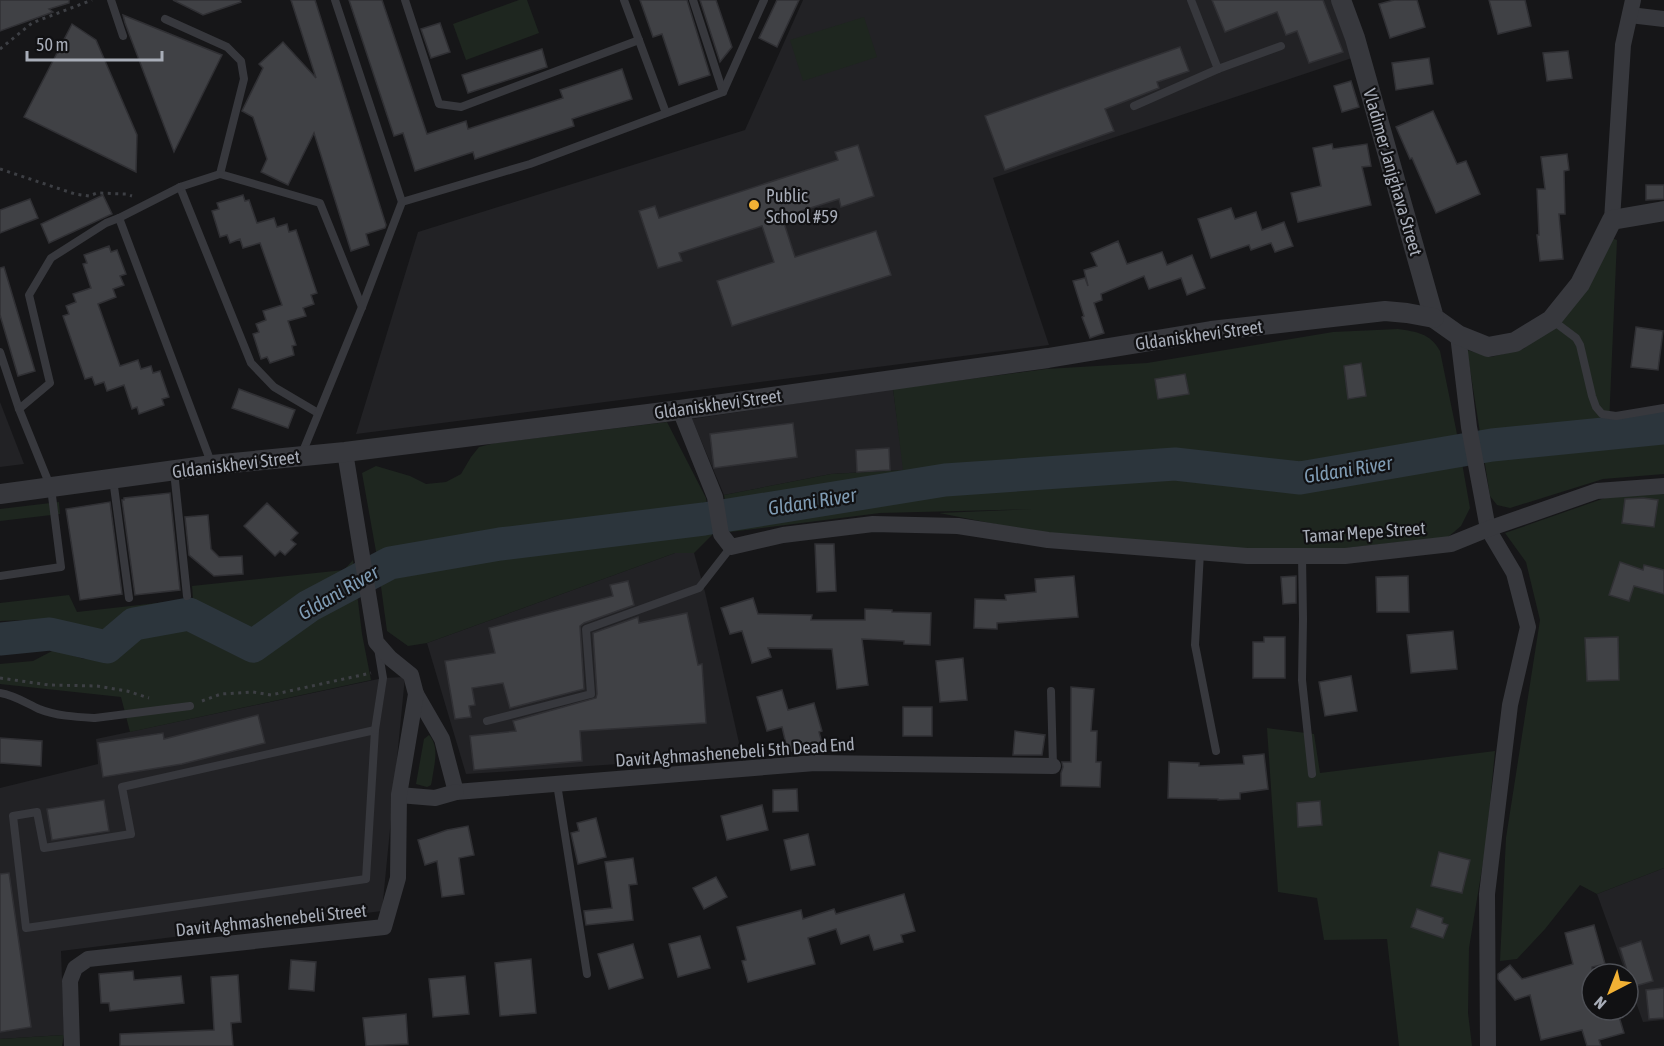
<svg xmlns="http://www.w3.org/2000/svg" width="1664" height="1046" font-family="'Asap Condensed',sans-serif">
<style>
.built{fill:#222225}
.green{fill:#1e261f}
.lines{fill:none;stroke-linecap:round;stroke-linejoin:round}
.river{stroke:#2c353c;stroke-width:33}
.building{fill:#404145;stroke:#303034;stroke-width:1.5}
.path{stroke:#3d3f44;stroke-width:3;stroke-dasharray:3 4.5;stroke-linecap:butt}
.service{stroke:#37383d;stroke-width:8}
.minor{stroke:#37383d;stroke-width:16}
.tertiary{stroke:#37383d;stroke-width:20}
.poi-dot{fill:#f2b134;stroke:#111113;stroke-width:2}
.labels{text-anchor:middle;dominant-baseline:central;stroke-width:4.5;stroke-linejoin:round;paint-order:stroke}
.street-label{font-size:18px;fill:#a8adb8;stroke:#111113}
.poi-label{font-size:18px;fill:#a8adb8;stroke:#111113;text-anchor:start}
.water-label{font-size:20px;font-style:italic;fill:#7f9bb3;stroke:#111113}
</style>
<rect width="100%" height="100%" fill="#161618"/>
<!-- built -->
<g class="built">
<polygon points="803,0 1331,0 1352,58 993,178 1049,345 356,434 418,232 745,130"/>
<polygon points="893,389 904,470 831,474 724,495 692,419"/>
<polygon points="0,402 24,464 0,467"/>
<polygon points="675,553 694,553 705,592 742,756 466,774 427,643"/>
<polygon points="405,677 382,911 61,951 64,1035 0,1039 0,788 98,764 96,739 383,678"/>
<polygon points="1664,868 1664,1020 1643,1022 1628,980 1628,974 1626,974 1597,894"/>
</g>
<!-- green -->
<g class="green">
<polygon points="519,0 527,0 539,33 466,60 453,24"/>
<polygon points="864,17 877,57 803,81 790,40"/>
<polygon points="1611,238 1617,240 1609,424 1664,419 1664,474 1603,479 1510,508 1497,505 1490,496 1467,350 1491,357 1523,349 1543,334"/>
<path d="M1398 329C1417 332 1430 333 1440 351L1456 429 1470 508 1461 526 1448 537 1336 549H1228L1046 534 939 513 1033 509 880 513 730 532 724 495 831 474 903 470 893 389 1046 369 1147 363 1333 332Z"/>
<polygon points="667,422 706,498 712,535 694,553 675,553 427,643 408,646 387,631 377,557 362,473 376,466 410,476 426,484 446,482 461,474 471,457 479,447 495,443"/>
<polygon points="1664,490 1664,868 1597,894 1580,885 1545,929 1517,959 1500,961 1506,838 1540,620 1526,562 1505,533 1622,492"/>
<polygon points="59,502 60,514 0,521 0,509"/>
<path d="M353 560 362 634 371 680 130 732 121 697 0 684V664L33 661 54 650 84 659 104 651 121 649 124 645C95 620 37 619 0 621V603L69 595 77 612 193 599 192 586 344 570Z"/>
<polygon points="1267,728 1314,734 1320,773 1495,751 1486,844 1469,948 1468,1013 1472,1046 1399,1046 1387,939 1324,940 1317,898 1278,892"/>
<path d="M429 735C440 747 434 765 432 780L431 785 427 787 416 784 424 739Z"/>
<polygon points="64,1035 62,1046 0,1046 0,1039"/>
</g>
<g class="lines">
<!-- river -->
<polyline class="river" points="0,639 50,634 107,647 134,624 189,614 253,646 309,606 390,563 500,544 704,519 945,480 1175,464 1300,478 1492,445 1664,428"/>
</g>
<!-- building -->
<g class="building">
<polygon points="0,0 69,0 69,3 49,9 53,12 0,31"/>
<polygon points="173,0 240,0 241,2 203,15"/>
<polygon points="291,0 315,0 386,225 385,228 366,234 369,245 351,251 314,133 288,185 261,172 267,159 253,117 242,111 263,68 259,64 283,42 316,78"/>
<polygon points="349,0 382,0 427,134 466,121 468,129 563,98 560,90 622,69 632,99 572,119 574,126 475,159 473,152 415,171 403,133 394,136"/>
<polygon points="640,0 687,0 710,75 679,85 662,34 653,37"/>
<polygon points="700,0 716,0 732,47 720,62"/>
<polygon points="777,0 799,0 777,47 759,38"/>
<polygon points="1212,0 1323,0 1343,52 1309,63 1297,31 1286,35 1277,12 1225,32"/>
<polygon points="1394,0 1417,0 1425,27 1390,38 1379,4"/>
<polygon points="1489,0 1525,0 1531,26 1498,34"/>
<polygon points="123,15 222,55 174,152 125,23"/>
<polygon points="440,23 450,52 431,58 421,29"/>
<polygon points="72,24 96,40 137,135 136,172 24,117"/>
<polygon points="1180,47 1189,71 1157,82 1159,88 1105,109 1114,131 1005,170 985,116"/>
<polygon points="542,49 547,67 468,93 462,75"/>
<polygon points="1568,51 1572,78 1547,81 1543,53"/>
<polygon points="1429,58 1433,84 1396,90 1392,63"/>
<polygon points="1351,81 1359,107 1342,112 1334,86"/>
<polygon points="1433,111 1457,164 1466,161 1480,194 1436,213 1412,158 1410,159 1396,127"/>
<polygon points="1332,144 1333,149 1367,144 1371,166 1362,167 1371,205 1298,222 1291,193 1321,186 1313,148"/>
<polygon points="858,145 874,196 841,207 839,199 782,217 795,257 876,231 891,275 732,326 717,281 774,262 762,226 679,253 682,261 658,268 639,211 655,206 659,218 838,160 835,152"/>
<polygon points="1567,154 1569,170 1564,171 1565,214 1559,214 1563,259 1540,261 1537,235 1539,235 1537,189 1545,189 1541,157"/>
<polygon points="1646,185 1664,185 1664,199 1646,200"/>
<polygon points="103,195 112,214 49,243 41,224"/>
<polygon points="243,195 245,201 249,200 257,223 274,218 277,227 287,224 289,232 296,230 317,293 311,295 314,304 303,308 306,316 288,321 296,345 292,346 294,355 270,363 267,357 261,359 253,334 259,332 256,324 266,320 263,311 282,305 260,243 243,248 240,239 230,243 227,235 220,237 212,211 219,209 217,203"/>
<polygon points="30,199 38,218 0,233 0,210"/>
<polygon points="1231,208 1235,219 1256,212 1262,230 1284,222 1293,246 1275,252 1271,243 1251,250 1249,245 1211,258 1198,219"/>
<polygon points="1118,241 1127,264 1162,252 1167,265 1192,255 1205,288 1187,295 1181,278 1149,289 1144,276 1101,294 1102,300 1094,303 1104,333 1090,338 1082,317 1084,316 1073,281 1085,278 1088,286 1084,270 1097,266 1091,253"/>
<polygon points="109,246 111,252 117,250 126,274 120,276 124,285 113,289 116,297 98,304 120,366 138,360 141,369 151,366 153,373 160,371 169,397 162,399 164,405 139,414 137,407 132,409 124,385 107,391 104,382 95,385 92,377 85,379 63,316 69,314 66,306 76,302 73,294 91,288 83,264 87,263 84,255"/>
<polygon points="4,267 35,371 18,376 0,315 0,268"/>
<polygon points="1636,327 1663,331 1658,370 1631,367"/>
<polygon points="1361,363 1366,396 1348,399 1344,366"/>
<polygon points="1185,374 1189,394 1158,399 1155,379"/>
<polygon points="239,389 295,410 288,428 232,408"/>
<polygon points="793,423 797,457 714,468 710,434"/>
<polygon points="889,448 890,470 857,472 856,450"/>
<polygon points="170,493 180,590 135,595 122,500 124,500 124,498"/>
<polygon points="1643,498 1658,500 1654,527 1622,523 1625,499"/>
<polygon points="110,502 122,594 80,600 66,509"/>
<polygon points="267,503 298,533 291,540 296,544 285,555 280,551 275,556 244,526"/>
<polygon points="208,515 211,549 219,557 242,556 243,574 214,576 189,555 185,517"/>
<polygon points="815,544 834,544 836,591 817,592"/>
<polygon points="1620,562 1643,570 1644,565 1664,570 1664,594 1634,586 1629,601 1609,595"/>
<polygon points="1074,576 1078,617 997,623 997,629 974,628 975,599 1006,600 1005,595 1036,592 1035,579"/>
<polygon points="1296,576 1296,603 1283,604 1281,577"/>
<polygon points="1408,576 1409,612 1377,612 1376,577"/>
<polygon points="628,581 634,605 584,623 580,626 584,689 510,708 503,683 472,688 475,705 469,706 471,717 455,719 445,661 495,653 489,628 613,596 610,585"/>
<polygon points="753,598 758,614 812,615 811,620 865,620 865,609 892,610 892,612 931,613 930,645 904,644 904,641 862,639 868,685 837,689 832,649 768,648 771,657 752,663 742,631 730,634 721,608"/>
<polygon points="687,613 698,665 702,664 706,723 580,731 582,761 474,770 470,736 516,731 513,721 596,698 597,694 593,633 638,617 639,623"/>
<polygon points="1453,631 1457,669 1411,673 1407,635"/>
<polygon points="1264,637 1285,637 1285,678 1253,678 1253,642 1264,642"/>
<polygon points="1618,637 1619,680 1587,681 1585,638"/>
<polygon points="963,658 967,700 940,702 936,661"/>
<polygon points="1351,676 1357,711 1325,716 1319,682"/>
<polygon points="1071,687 1094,689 1091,731 1097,731 1096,762 1101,762 1100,787 1061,786 1061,773 1063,767 1062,762 1071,762"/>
<polygon points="782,690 788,710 814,703 822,731 819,732 822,743 788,752 782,727 767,731 757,697"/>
<rect x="903" y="707" width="29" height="29"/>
<polygon points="258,715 265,743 182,764 103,777 98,743 163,733 164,739"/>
<polygon points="1015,731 1045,735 1042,755 1013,755"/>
<polygon points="0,738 42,741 41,766 0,763"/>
<polygon points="1264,754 1268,789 1240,793 1240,799 1218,800 1218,799 1168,798 1169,762 1199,763 1199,766 1244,764 1243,756"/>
<polygon points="797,789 798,811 773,812 773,790"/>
<polygon points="104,800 109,831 52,840 47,809"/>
<polygon points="1320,801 1322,825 1298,827 1297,803"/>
<polygon points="762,805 768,830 727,840 721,816"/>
<polygon points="596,818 606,857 578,864 571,833 579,831 577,823"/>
<polygon points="468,826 474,855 459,858 464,894 442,897 437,861 425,865 418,840 447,830"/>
<polygon points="808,834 815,865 791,870 784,840"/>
<polygon points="1439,852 1470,860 1462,893 1431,886"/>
<polygon points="633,858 637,884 629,885 633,920 586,925 584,911 612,908 605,862"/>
<polygon points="9,873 31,1027 0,1032 0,874"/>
<polygon points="716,877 727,897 704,909 693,888"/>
<polygon points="904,894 915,931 901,935 903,942 874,950 869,935 841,944 836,929 808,938 815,964 748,982 742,961 746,960 737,927 801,910 803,919 834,909 836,914"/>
<polygon points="1417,909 1443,918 1442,923 1448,925 1443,938 1411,927"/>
<polygon points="1594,925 1605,964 1592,967 1592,1010 1617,1010 1624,1033 1599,1040 1601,1046 1587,1046 1582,1030 1541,1040 1530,995 1515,1000 1498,979 1498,974 1510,965 1522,979 1573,964 1565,933"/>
<polygon points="700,936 710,968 678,977 669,944"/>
<polygon points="1641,941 1653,981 1632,987 1620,948"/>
<polygon points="633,944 643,978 609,989 598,954"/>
<polygon points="531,959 536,1013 500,1016 495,963"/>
<polygon points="291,960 316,962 314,991 289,989"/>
<polygon points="133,971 134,980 181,976 184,1003 110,1011 109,1003 101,1003 99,974"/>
<polygon points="238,975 241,1022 231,1023 233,1046 120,1046 120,1034 214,1030 211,977"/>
<polygon points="465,976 469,1014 433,1017 429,979"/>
<polygon points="1664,988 1664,1018 1649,1019 1646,990"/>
<polygon points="406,1014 408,1044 366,1046 363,1018"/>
</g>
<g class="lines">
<!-- path -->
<g class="path">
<polyline points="0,49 32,23 92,0"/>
<polyline points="0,169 75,194 89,196 97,193 126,194 132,196"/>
<polyline points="0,678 49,685 97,686 127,691 149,698"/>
<polyline points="202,701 221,694 253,692 271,695 371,673"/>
</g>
<!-- service -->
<g class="service">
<polyline points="111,0 123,36"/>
<polyline points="335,0 402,202"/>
<polyline points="405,0 439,104 461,107 639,40"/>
<polyline points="624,0 666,113"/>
<polyline points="693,0 723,92"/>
<polyline points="1191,0 1218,69 1281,46"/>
<polyline points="165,19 227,47 241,61 244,79 220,174"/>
<polyline points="1134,106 1218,69"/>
<polyline points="180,187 251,363 274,387 318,413"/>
<polyline points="119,218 212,465"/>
<polyline points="1552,320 1576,338 1580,345 1592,396 1596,407 1602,414 1616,416 1664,408"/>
<polyline points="0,352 19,409 51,488 61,567 0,576"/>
<polyline points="19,409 50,383 29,295 51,258 106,223 119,218 180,187 220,174 320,203 362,307"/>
<polyline points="301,456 362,307 402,202 530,164 723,92 764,0"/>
<polyline points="174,471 187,596"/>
<polyline points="113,479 129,598"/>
<polyline points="1200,552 1195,645 1216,751"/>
<polyline points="1302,556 1303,619 1302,680 1312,774"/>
<polyline points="1051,691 1053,766"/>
<path d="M0 693C14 695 26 703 39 709 56 716 77 717 95 718L190 706"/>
<polyline points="487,721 591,694 586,629 699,588 731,547"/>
<polygon points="375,730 366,879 26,928 13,816 37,812 44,848 131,834 122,787"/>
<polyline points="375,730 383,678 378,648"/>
<polyline points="557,784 587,974"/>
</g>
<!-- minor -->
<g class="minor">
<polyline points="1630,15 1664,19"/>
<polyline points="1612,220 1623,45 1633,0"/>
<polyline points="1458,335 1469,427 1488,529 1514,573 1528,627 1510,705 1487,894 1488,1046"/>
<polyline points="680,410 715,497 721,534 731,547 783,535 873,524 958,526 1048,540 1247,556 1345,556 1451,544 1488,529 1597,491 1664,486"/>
<polyline points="416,694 442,739 456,792 815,763 1053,766"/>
<polyline points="399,795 435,798 456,792"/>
<polyline points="72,1046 70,981 75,968 88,959 384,927 398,878 399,795 416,694 411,675 390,658 376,642 345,452"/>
</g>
<!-- tertiary -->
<g class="tertiary">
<polyline points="1341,0 1355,38 1434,318 1458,335 1488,347 1515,342 1551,320 1580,284 1612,220 1664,211"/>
<polyline points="0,494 212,465 345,452 680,410 1048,358 1211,331 1385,311 1407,313 1434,318"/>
</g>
</g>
<!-- markers -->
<circle class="poi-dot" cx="754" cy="205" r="6"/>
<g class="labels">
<!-- street labels -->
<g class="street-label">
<text transform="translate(1393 172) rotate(74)">Vladimer Janjghava Street</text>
<text transform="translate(1199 335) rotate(-8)">Gldaniskhevi Street</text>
<text transform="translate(718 404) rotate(-8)">Gldaniskhevi Street</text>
<text transform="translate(236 464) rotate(-7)">Gldaniskhevi Street</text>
<text transform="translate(1364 532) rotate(-4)">Tamar Mepe Street</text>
<text transform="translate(735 752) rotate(-4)">Davit Aghmashenebeli 5th Dead End</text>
<text transform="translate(271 920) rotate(-6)">Davit Aghmashenebeli Street</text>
</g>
<!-- poi labels -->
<g class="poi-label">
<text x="766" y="195">Public<tspan x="766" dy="21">School #59</tspan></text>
</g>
<!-- water labels -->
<g class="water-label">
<text transform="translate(1348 469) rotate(-9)">Gldani River</text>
<text transform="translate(812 501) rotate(-9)">Gldani River</text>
<text transform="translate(338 592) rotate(-30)">Gldani River</text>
</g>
</g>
<!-- north arrow -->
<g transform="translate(1610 992) rotate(222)"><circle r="28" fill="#111113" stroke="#4d4f55" stroke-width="1.5"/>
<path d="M0-4.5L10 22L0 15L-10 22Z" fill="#f2b134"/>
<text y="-9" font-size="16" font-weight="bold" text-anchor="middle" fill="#a8adb8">N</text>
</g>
<!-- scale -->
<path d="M27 51v9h135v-9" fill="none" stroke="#a8adb8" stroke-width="3"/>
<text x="36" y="51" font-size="18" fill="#a8adb8" stroke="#111113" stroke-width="4.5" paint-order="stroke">50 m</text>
</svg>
